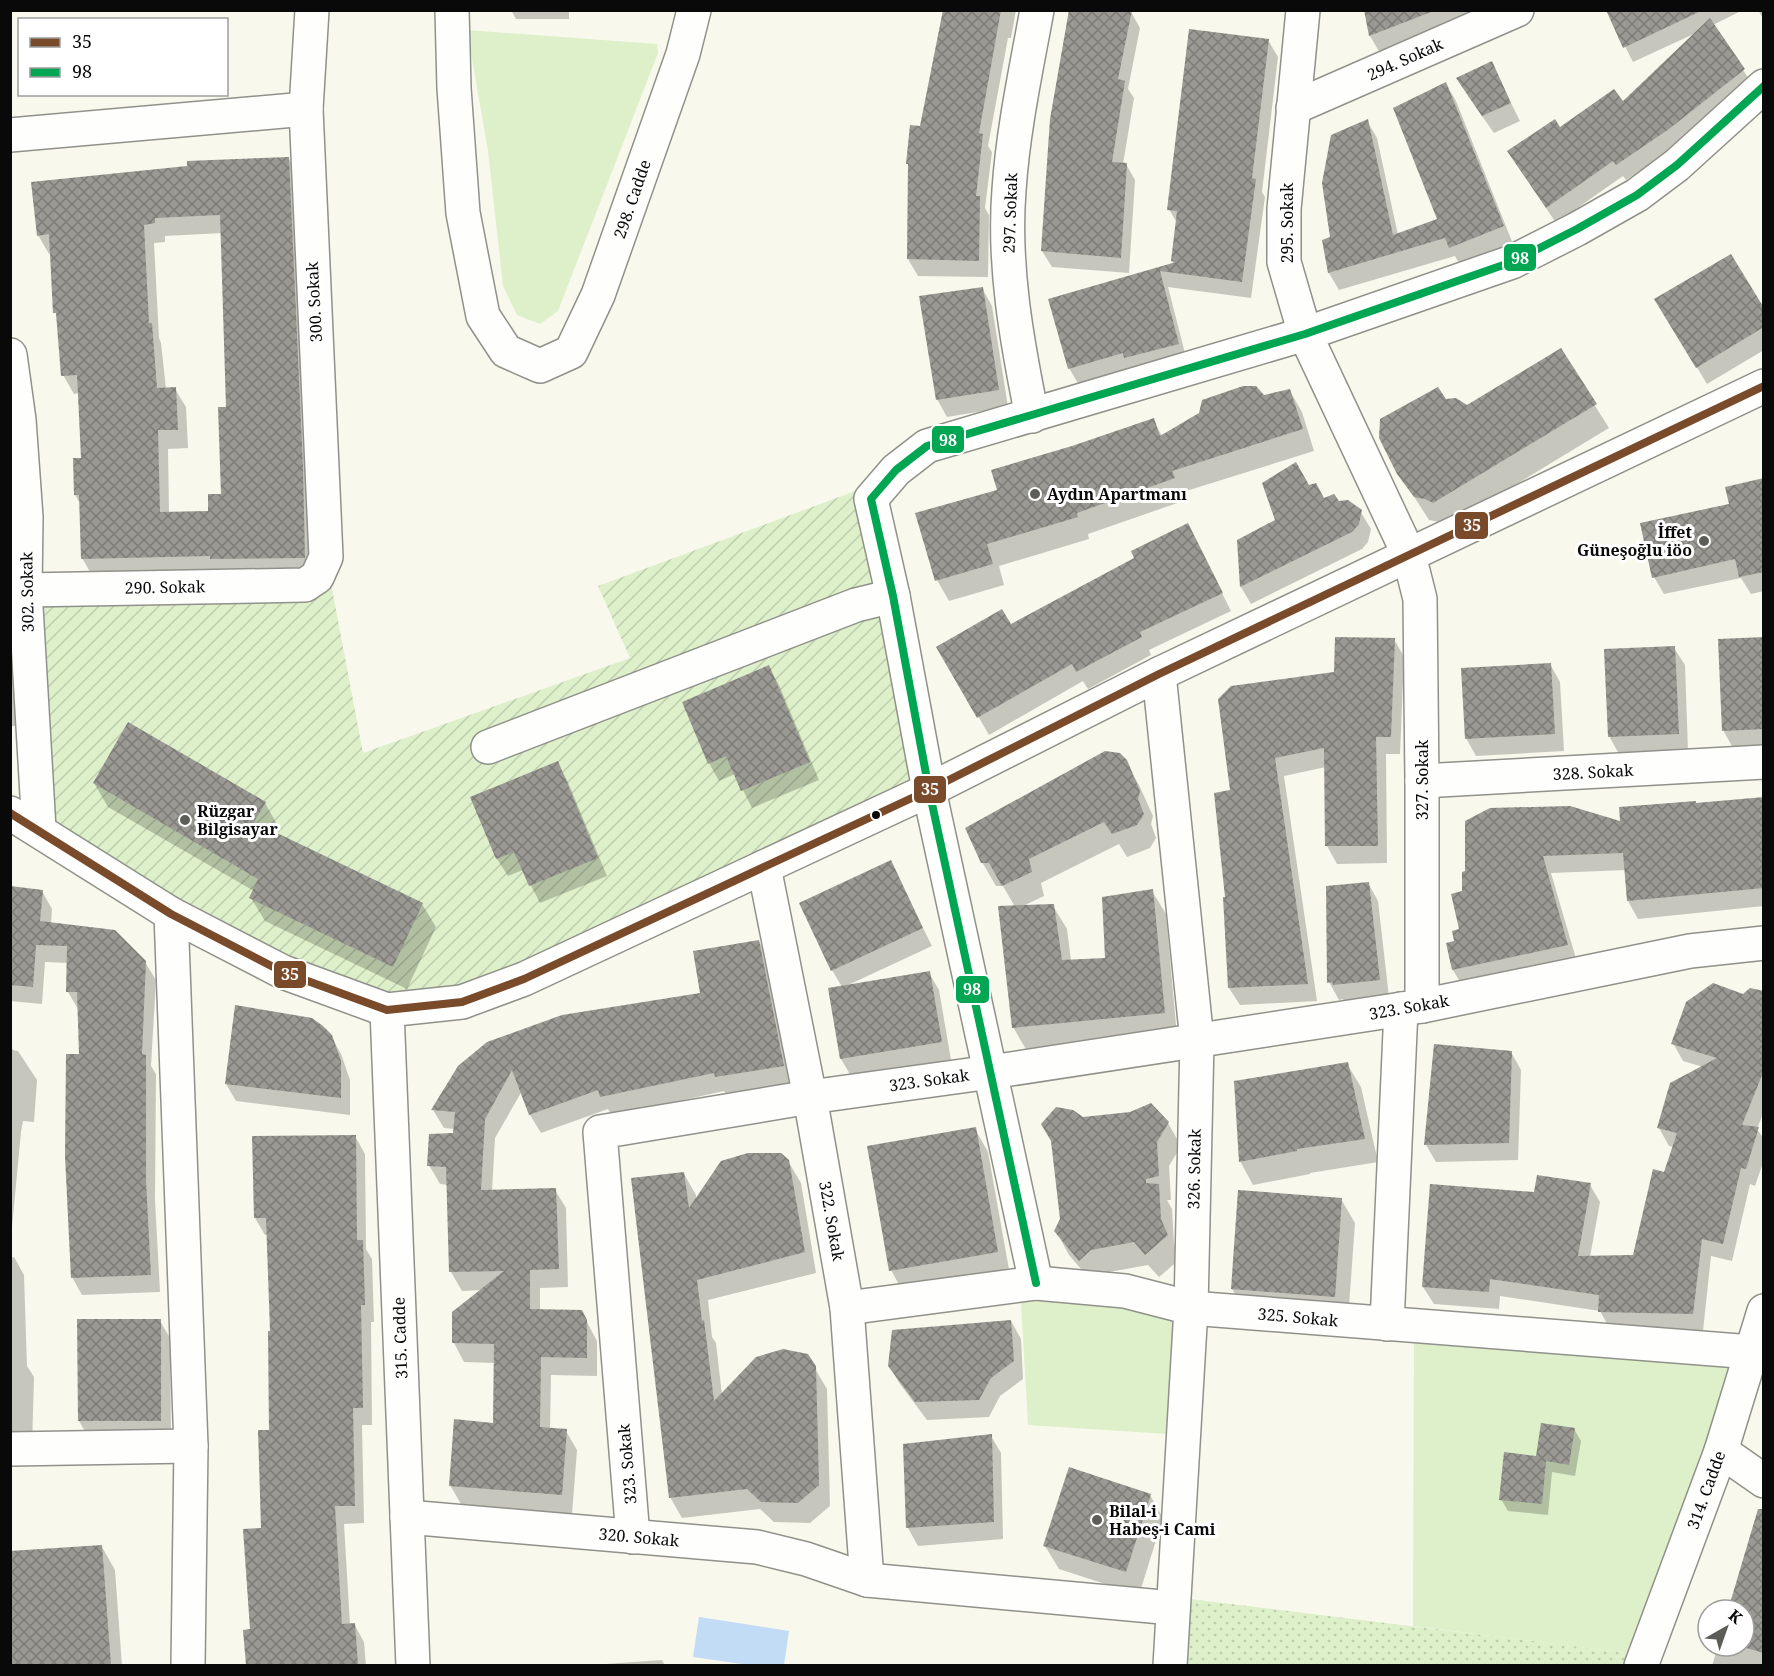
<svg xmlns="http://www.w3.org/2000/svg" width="1774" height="1676" font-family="'Noto Serif',serif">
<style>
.grass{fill:#ddf0ca}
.park{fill:url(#park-dots)}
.garden{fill:url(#garden-furrows)}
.water{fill:#c1dcf4}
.shadow{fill:#0003;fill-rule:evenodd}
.building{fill:url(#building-cross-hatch);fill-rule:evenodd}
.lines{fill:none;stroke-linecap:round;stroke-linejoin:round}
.minor-casing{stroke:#91918b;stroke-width:36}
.minor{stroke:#fefefc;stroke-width:33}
.bus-1-casing{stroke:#fff;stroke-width:12}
.bus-2-casing{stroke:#fff;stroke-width:12}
.bus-1{stroke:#7a4b2a;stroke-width:8}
.bus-2{stroke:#00a651;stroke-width:8}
.poi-dot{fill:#5d5d58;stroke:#fff;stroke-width:2}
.bus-dot{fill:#090909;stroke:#fff;stroke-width:2}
.labels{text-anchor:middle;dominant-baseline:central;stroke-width:6;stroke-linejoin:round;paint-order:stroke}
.street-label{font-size:16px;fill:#090909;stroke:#fff}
.poi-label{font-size:16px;font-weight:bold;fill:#090909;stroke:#fff;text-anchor:start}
.line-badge{stroke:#fff;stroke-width:2}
.badge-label{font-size:16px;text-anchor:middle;font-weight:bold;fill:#fff}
</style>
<defs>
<pattern id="park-dots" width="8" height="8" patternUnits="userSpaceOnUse" patternTransform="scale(1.5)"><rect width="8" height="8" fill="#ddf0ca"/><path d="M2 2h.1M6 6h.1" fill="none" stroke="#bcccac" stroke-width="1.8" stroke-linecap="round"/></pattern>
<pattern id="garden-furrows" width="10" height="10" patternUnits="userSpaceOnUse" patternTransform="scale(1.5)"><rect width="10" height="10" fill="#ddf0ca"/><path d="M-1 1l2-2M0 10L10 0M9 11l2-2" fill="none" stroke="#bcccac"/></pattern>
<pattern id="building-cross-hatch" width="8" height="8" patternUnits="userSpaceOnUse" patternTransform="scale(1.5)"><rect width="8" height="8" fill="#9b9993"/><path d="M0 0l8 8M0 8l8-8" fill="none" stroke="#7d7b76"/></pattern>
</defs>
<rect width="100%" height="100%" fill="#f9f8ec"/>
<!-- grass -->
<g class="grass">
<polygon points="467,30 657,44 658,53 558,311 540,324 517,315 503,286 488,151"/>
<polygon points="1020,1285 1191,1308 1183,1435 1028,1425"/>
<polygon points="1414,1326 1752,1352 1645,1655 1413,1626"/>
</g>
<!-- park -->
<polygon class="park" points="1174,1597 1645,1655 1641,1666 1170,1666"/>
<!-- garden -->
<polygon class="garden" points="861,489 929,790 524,979 387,1010 39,829 25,590 305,585 326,557 363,753 630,658 598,586"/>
<!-- water -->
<polygon class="water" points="699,1617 789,1631 784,1665 749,1665 693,1657"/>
<!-- shadow -->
<g class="shadow">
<polygon points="511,10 569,10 569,19 516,19"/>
<polygon points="944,10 1016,10 1011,38 1008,38 988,146 992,152 985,208 989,215 988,277 918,276 908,259 910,167 908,163 921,128"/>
<polygon points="1366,10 1495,10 1380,53 1370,36"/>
<polygon points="1618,10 1743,10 1713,25 1753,85 1678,145 1626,180 1623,176 1556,223 1509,152 1623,103 1696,33 1633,62 1609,15"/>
<polygon points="1758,10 1764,10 1764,20"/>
<polygon points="1131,12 1140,28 1128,89 1134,98 1123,164 1126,164 1135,180 1129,273 1052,267 1042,251"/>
<polygon points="1268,40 1278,57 1262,192 1265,197 1251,298 1168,287 1187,361 1079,385 1069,368 1049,300 1174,264 1172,261 1177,223 1169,209"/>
<polygon points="1491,63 1520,121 1494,133 1468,96"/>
<polygon points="1446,84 1456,101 1513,244 1460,265 1455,256 1339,290 1329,273 1323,241 1332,238 1367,121 1377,138 1398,235 1439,220"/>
<path d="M289 159 299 177 315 576 93 577 82 558 81 505 75 495V459H82L79 393 74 394 63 375 58 318 55 312 51 253 49 254 38 235ZM222 233 227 408 223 495 210 513H169L168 449 188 448 186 407 175 389H166L161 343 159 338 154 243 165 242V236Z"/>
<polygon points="982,288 992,306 1008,407 947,417 937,399"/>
<polygon points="1656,299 1764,311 1764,350 1707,384"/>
<polygon points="1560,350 1609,428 1447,526 1439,522 1429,520 1399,473 1445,401 1467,407"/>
<polygon points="1290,391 1302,412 1314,451 1183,492 1186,500 1088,534 1089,539 999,566 1004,585 949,601 937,580 999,491 1073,447 1153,420 1162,436 1263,397"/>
<polygon points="1764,480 1764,591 1751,594 1741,578 1664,594 1654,577 1730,505"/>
<polygon points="1309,486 1324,499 1360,511 1371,529 1368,542 1362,549 1251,604 1241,587 1239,541 1277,520"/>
<polygon points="1188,525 1231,611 1149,650 1151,655 1088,689 1083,681 989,735 938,647 1010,626 1136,559"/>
<polygon points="10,626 19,641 21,726 10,726"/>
<polygon points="1394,639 1404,657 1400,754 1386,754 1387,863 1337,864 1327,846 1326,767 1284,776 1317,1001 1240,1005 1229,988 1227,898 1232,791 1336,673"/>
<polygon points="1764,639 1764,747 1733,748 1723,730"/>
<polygon points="1674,648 1685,665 1688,751 1619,754 1609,736"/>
<polygon points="1550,664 1560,682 1564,751 1476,756 1466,738"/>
<polygon points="769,667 779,685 819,780 752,808 735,774 719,781 709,763"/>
<polygon points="1125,761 1139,785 1153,816 1151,824 1156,838 1150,848 1127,857 1119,844 1041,883 1044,896 1021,907 1053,906 1067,929 1071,961 1106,959 1152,891 1166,914 1177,1036 1027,1051 1013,1027 1015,907 1003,886 996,886 982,862"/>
<polygon points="557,763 567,780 607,876 540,903 523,870 508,876 497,859 472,798"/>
<polygon points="94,783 265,803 278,826 274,833 422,904 436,927 407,989 265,921 251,898 254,891 108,807"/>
<polygon points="1764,798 1764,906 1638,919 1628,901 1626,870 1551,873 1577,962 1463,987 1453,970 1448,944 1455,942 1460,930 1464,873 1622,823 1696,805"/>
<polygon points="890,862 932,946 846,986 929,973 939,990 951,1060 851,1076 841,1059 842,987 832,970"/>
<polygon points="1368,883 1378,901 1389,997 1344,1002 1343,999 1339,1000 1329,982"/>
<polygon points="10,888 42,891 52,909 51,924 145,962 156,980 151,1066 156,1074 155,1200 160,1292 82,1295 72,1277 80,1056 78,1009 68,992 68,963 45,962 42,1004 10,1001"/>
<polygon points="759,941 769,960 793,1084 727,1095 724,1091 612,1116 608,1109 541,1133 530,1115 522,1091 495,1138 492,1191 555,1190 566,1208 568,1287 540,1288 540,1311 581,1311 597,1341 597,1376 551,1375 550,1429 566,1431 577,1450 572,1514 461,1504 450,1485 494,1424 495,1363 464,1362 454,1343 482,1290 462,1291 451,1272 448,1185 440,1184 429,1165 455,1135 455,1129 444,1128 433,1110 459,1067 702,995"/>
<polygon points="1764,993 1764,1111 1757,1129 1764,1139 1764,1160 1755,1186 1750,1184 1732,1261 1711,1256 1703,1331 1610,1329 1600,1311 1500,1296 1499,1309 1434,1304 1423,1287 1535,1194 1590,1185 1600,1202 1590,1257 1634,1256 1674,1147 1669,1146 1659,1128 1703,1067 1683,1061 1673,1043 1743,996"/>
<polygon points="331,1036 341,1054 350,1080 350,1115 236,1101 226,1084"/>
<polygon points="10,1046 13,1050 18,1051 37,1080 34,1122 23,1121 21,1132 10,1248"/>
<polygon points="1511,1052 1521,1070 1518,1160 1436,1162 1426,1145"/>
<polygon points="1347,1064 1361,1087 1378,1162 1310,1173 1310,1174 1253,1185 1240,1161"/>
<polygon points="1082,1119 1168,1123 1181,1146 1169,1166 1171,1200 1167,1200 1172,1209 1174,1244 1180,1259 1159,1277 1148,1265 1104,1273 1093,1283 1069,1255 1056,1231 1061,1220"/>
<polygon points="975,1129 988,1152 1010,1275 904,1294 891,1270"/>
<polygon points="355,1136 365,1154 366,1249 372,1259 374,1322 371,1322 372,1425 362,1425 364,1523 344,1524 350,1625 354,1624 364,1642 366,1666 247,1666 245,1631 251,1631 271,1432 272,1333 268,1235 265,1235 255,1218"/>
<polygon points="788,1161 801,1183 816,1273 708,1300 712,1337 716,1343 722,1395 814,1367 827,1389 830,1506 810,1523 774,1522 760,1509 682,1518 670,1497 684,1174 696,1195 696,1200"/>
<polygon points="1341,1199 1355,1223 1348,1320 1246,1312 1232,1289"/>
<polygon points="14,1257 24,1275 27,1366 34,1377 32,1447 10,1450 10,1258"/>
<polygon points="160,1321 170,1338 171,1438 89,1438 79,1421"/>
<polygon points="1011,1321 1021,1339 1023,1379 1000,1396 989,1417 927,1420 900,1384 889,1366"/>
<polygon points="1574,1429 1581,1441 1575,1476 1552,1472 1548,1515 1508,1511 1501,1499 1538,1457"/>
<polygon points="991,1436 1001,1453 1003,1539 918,1546 908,1528 904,1445"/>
<polygon points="1150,1495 1163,1518 1139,1595 1059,1569 1045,1546"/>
<polygon points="1764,1543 1764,1666 1712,1666 1718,1646 1744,1646 1744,1610 1729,1610"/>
<polygon points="102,1547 115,1570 122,1666 10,1666 10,1553"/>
<polygon points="662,1660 665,1666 577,1666"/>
</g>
<!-- building -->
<g class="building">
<polygon points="943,10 1001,10 979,133 983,134 976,196 980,196 979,261 907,259 908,164 906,164 910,125 920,126"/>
<polygon points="1069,10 1132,10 1118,79 1125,81 1112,162 1127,163 1121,258 1041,251 1050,119"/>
<polygon points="1364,10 1431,10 1431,12 1369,36"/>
<polygon points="1606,10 1703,10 1623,48"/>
<polygon points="1710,18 1745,69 1669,129 1616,165 1613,161 1546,208 1507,151 1555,119 1560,127 1614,89 1623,101"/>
<polygon points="1189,29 1269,39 1252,178 1256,179 1242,282 1160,271 1179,344 1124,358 1123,353 1068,369 1048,299 1176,262 1171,261 1177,211 1167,210"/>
<polygon points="1492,61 1511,103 1482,116 1456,78"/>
<polygon points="1446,82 1504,226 1449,248 1445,238 1328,273 1322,240 1330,237 1322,183 1331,135 1368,119 1393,235 1437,219 1393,108"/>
<path d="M289 157 303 467 305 558 210 559V556L81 559 79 495H74L73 458H81L77 375 61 376 56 313H53L49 234 37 236 31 182 187 166V161ZM220 215 226 407H218L221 494H208V511L160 512 158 430H178L176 387 157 388 152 323H149L144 225 155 223V218Z"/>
<polygon points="1731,254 1764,308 1764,327 1696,368 1654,299"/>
<polygon points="983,287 999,390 936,400 919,296"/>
<polygon points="1561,348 1597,404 1433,503 1425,499 1414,497 1397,474 1379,438 1380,419 1438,387 1446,399 1456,398 1467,405"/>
<polygon points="1243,386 1256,386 1264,395 1290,389 1303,429 1172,471 1175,478 1077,513 1078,517 987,544 993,564 935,581 915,513 997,490 991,470 1072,446 1154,418 1160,436 1199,413 1202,400"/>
<polygon points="1296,462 1309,485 1316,483 1324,498 1334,494 1339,501 1348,500 1362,510 1359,524 1352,532 1240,587 1237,540 1275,520 1262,483"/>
<polygon points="1764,478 1764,572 1739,577 1735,559 1652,578 1640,523 1729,504 1725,487"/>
<polygon points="1188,523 1223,593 1140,632 1142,637 1076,672 1072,664 977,718 936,647 1002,609 1011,624 1134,558 1131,551"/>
<polygon points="1335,637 1395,638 1391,737 1376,737 1378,846 1325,846 1324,748 1275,758 1308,984 1228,988 1223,897 1225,897 1214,793 1230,790 1218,699 1231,686 1334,672"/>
<polygon points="1764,637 1764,729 1722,731 1718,639"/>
<polygon points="1675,646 1679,734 1608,737 1604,649"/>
<polygon points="1551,663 1555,734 1465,739 1461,668"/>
<polygon points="769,665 810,762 741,791 726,756 708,764 682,702"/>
<polygon points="128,722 266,802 254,822 423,903 393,967 249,898 258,879 93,783"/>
<polygon points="1105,751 1120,753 1127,760 1140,791 1138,799 1144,814 1137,825 1112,834 1104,822 1029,859 1032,872 1002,886 989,863 981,863 965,828"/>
<polygon points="558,761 598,858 529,886 514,852 496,859 470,797"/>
<polygon points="1764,797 1764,888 1627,901 1623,853 1543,856 1568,945 1452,970 1446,943 1454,941 1452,931 1459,929 1451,894 1462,891 1462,872 1465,871 1465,821 1490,808 1570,806 1620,821 1619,807 1696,801 1696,803"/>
<polygon points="891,860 923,928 831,971 799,903"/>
<polygon points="1369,882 1380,980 1333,985 1332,982 1327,983 1326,886"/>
<polygon points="10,886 43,890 40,921 115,930 146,961 142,1054 146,1055 146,1181 151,1275 71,1278 65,1156 66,1054 79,1054 77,992 66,992 67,946 36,945 33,987 10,985"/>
<polygon points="1153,889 1165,1013 1012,1028 998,906 1054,904 1062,960 1105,958 1102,897"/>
<polygon points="759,940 784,1066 715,1077 714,1073 600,1097 598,1090 529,1115 512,1070 485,1119 481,1190 556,1188 559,1269 530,1270 530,1309 582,1310 587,1320 587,1358 541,1357 540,1427 567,1429 562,1495 449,1486 454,1419 493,1423 494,1344 452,1343 452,1312 504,1271 449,1272 446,1167 427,1166 429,1134 453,1133 455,1112 431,1110 458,1066 487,1042 562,1015 700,993 693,951"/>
<polygon points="930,971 942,1042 840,1059 828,988"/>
<polygon points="1713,983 1743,994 1750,988 1764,991 1764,1070 1742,1125 1759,1127 1746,1169 1741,1168 1723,1244 1702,1239 1693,1314 1598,1312 1599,1295 1490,1279 1489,1292 1422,1287 1430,1184 1534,1192 1537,1175 1591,1183 1578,1256 1633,1255 1653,1169 1664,1172 1677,1133 1657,1128 1670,1083 1717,1058 1671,1044 1686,1002"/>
<polygon points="235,1005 312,1018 323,1026 332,1035 341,1061 341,1098 225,1084"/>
<polygon points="1434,1044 1512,1051 1509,1143 1424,1145"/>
<polygon points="1348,1062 1365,1139 1297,1149 1297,1151 1239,1162 1234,1081"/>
<polygon points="1151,1103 1169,1122 1157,1142 1159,1176 1146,1179 1146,1183 1159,1184 1161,1219 1168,1235 1145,1255 1134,1242 1091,1250 1079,1261 1054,1231 1060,1219 1051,1141 1041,1124 1056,1107 1073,1110 1083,1117 1130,1112"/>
<polygon points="976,1127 998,1252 889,1271 867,1146"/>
<polygon points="356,1135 357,1240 363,1240 365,1305 361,1305 363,1408 353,1408 355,1506 335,1506 342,1624 355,1623 358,1665 246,1665 243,1630 250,1629 243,1529 261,1528 258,1430 269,1430 268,1331 270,1331 266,1218 254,1218 252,1136"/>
<polygon points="748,1153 781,1153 789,1160 805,1252 697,1280 702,1321 704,1320 714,1401 756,1357 783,1349 808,1354 816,1366 819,1485 798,1503 761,1502 747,1489 669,1498 631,1178 684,1172 689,1208 721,1161"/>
<polygon points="1238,1190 1342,1198 1335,1297 1231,1289"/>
<polygon points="77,1319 161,1319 161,1421 78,1421"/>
<polygon points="1011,1320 1014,1361 991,1378 979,1400 915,1402 888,1366 892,1330"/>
<polygon points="1541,1423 1575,1428 1569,1465 1546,1461 1542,1504 1499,1500 1504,1452 1536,1456"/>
<polygon points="992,1434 994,1522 906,1528 903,1444"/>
<polygon points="1069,1467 1151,1494 1126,1572 1043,1546"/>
<polygon points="1758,1509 1764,1509 1764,1653 1739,1646 1744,1646 1744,1610 1728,1610"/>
<polygon points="102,1545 111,1665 10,1665 10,1551"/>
</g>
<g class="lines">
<defs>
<g id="minor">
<polyline points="452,10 454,88 463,213 483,316 506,351 540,366 571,352 598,295 683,54 694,10"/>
<polyline points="1303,10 1284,209 1284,262 1305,334 1409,555 1420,599 1422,781 1422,1006"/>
<polyline points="1293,108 1517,10"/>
<polyline points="10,135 306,109"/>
<polyline points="10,355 19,420 26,517 25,590 39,829"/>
<path d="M1032 416C1017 342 1003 266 1009 190 1013 130 1026 70 1037 10"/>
<polyline points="25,590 305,585 317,577 326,557 306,109 312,10"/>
<polyline points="1159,674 1197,1041 1191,1308 1170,1666"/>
<polyline points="488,747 856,605 893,596"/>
<polyline points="1422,781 1764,762"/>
<polyline points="10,813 171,914 283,972 387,1010 462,1002 524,979 929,790 1159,674 1764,386"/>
<polyline points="764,867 810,1097 847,1308 867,1580"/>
<polyline points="171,914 191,1446 188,1666"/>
<polyline points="387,1010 413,1666"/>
<polyline points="1036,1283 929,790 893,596 871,499 896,470 927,446 1305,334 1512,262 1577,229 1637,195 1677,165 1764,86"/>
<polyline points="847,1308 1036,1283 1125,1291 1191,1308 1752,1352"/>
<polyline points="1387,1324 1401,1009"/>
<polyline points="10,1449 191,1446"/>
<polyline points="1721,1451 1764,1481"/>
<polyline points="407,1517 757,1547 806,1559 867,1580 1173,1608"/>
<polyline points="633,1537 600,1132 810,1097 991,1072 1422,1006 1690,951 1764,943"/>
<polyline points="1641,1666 1721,1451 1764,1311"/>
</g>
</defs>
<!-- minor casing -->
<use href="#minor" class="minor-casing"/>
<!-- minor -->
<use href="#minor" class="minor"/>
<defs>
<polyline id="bus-1" points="10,813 171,914 283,972 387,1010 462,1002 524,979 929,790 1159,674 1764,386"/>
<polyline id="bus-2" points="1036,1283 929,790 893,596 871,499 896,470 927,446 1305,334 1512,262 1577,229 1637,195 1677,165 1764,86"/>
</defs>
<!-- bus-1 casing -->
<use href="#bus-1" class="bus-1-casing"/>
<!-- bus-2 casing -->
<use href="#bus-2" class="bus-2-casing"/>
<!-- bus-1 -->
<use href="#bus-1" class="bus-1"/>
<!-- bus-2 -->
<use href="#bus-2" class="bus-2"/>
</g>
<!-- markers -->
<g class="poi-dot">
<circle cx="1035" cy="494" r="6"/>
<circle cx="1704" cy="541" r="6"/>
<circle cx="185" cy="820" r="6"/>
<circle cx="1097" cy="1520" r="6"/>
</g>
<circle class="bus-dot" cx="876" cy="815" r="5"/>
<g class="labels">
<!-- street labels -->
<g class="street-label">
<text transform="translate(1405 59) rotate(-24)">294. Sokak</text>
<text transform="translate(632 199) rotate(-71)">298. Cadde</text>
<text transform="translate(1010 213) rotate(-88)">297. Sokak</text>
<text transform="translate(1287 223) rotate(-90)">295. Sokak</text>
<text transform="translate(314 302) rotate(-93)">300. Sokak</text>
<text transform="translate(165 587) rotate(-1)">290. Sokak</text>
<text transform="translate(27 592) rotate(-91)">302. Sokak</text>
<text transform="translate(1593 772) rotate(-3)">328. Sokak</text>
<text transform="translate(1422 780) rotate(-90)">327. Sokak</text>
<text transform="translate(1409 1007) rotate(-10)">323. Sokak</text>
<text transform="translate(929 1080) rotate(-8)">323. Sokak</text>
<text transform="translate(1194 1169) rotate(-89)">326. Sokak</text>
<text transform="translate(832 1221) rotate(80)">322. Sokak</text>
<text transform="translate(1298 1317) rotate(5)">325. Sokak</text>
<text transform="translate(400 1338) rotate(-92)">315. Cadde</text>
<text transform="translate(627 1464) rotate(-95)">323. Sokak</text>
<text transform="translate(1706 1490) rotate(-70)">314. Cadde</text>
<text transform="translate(639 1537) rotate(5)">320. Sokak</text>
</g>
<!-- poi labels -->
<g class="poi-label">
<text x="1047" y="494">Aydın Apartmanı</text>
<text x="1692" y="532" text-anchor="end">İffet<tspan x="1692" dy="18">Güneşoğlu iöo</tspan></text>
<text x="197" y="811">Rüzgar<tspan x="197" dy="18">Bilgisayar</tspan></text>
<text x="1109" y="1511">Bilal-i<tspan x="1109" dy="18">Habeş-i Cami</tspan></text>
</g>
</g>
<g class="line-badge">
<rect x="1503" y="243" width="34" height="29" rx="6" fill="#00a651"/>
<rect x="931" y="425" width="34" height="29" rx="6" fill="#00a651"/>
<rect x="1454" y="511" width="35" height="29" rx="6" fill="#7a4b2a"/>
<rect x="913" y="775" width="34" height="29" rx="6" fill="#7a4b2a"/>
<rect x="273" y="960" width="34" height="29" rx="6" fill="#7a4b2a"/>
<rect x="955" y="975" width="35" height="29" rx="6" fill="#00a651"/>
</g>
<g class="badge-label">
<text x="1520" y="264">98</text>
<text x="948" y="446">98</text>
<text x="1472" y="531">35</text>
<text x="930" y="795">35</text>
<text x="290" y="980">35</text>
<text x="972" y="995">98</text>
</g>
<!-- border -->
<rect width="1774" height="1676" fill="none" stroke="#090909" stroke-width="24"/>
<!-- legend -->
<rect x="18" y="18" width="210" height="78" fill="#ffffff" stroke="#9d9d9d" stroke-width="1.5"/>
<rect x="30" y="38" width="30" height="9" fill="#7a4b2a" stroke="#9d9d9d" stroke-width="1.5"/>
<text x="72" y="48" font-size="18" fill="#090909">35</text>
<rect x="30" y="68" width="30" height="9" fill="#00a651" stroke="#9d9d9d" stroke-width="1.5"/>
<text x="72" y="78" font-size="18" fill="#090909">98</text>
<!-- north arrow -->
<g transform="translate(1726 1628) rotate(40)"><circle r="28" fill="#ffffff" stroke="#9d9d9d" stroke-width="1.5"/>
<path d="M0-4.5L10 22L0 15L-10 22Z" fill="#5d5d58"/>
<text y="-9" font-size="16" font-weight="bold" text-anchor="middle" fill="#090909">K</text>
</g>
</svg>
